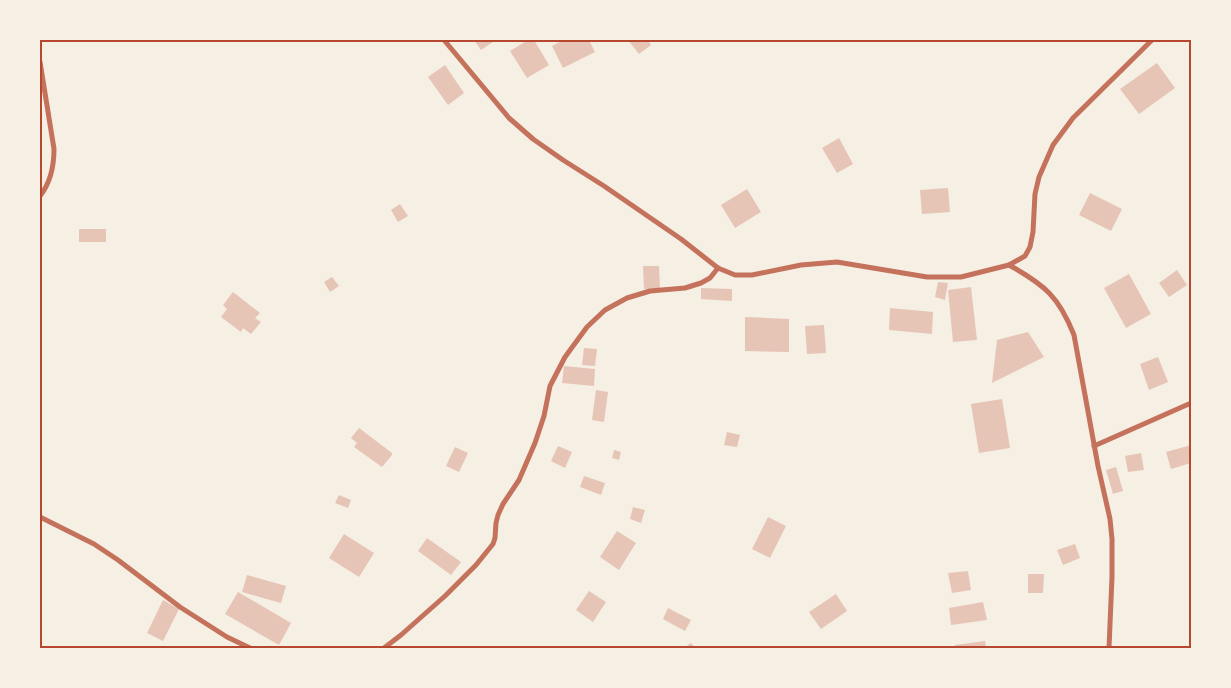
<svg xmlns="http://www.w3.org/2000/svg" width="1231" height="688" font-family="Signika,sans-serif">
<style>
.building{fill:#e6c5b7}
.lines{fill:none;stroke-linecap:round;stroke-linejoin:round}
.minor{stroke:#c5725c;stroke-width:5}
.neatline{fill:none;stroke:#b5482f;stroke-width:2}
</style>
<rect width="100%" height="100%" fill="#f6efe4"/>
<!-- building -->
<g class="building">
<polygon points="474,40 496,40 481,50"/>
<polygon points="528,40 534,40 549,65 527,78 510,51"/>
<polygon points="563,40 589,40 595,52 563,68 552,46"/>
<polygon points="628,40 648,40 651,45 639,54"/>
<polygon points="1157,63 1175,88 1139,114 1120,89"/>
<polygon points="445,65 464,93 448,105 428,77"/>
<polygon points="839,138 853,164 837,173 822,148"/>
<polygon points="948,188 950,212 922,214 920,190"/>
<polygon points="747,189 761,212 735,228 721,205"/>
<polygon points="1090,193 1122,209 1111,231 1079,215"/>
<polygon points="400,204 408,216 398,222 391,210"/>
<rect x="79" y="229" width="27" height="13"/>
<polygon points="643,266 659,266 660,289 644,289"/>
<polygon points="1177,270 1187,285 1169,297 1159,283"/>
<polygon points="1129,274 1151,314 1126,328 1104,288"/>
<polygon points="332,277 339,286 330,292 324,282"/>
<polygon points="938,282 948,283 945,300 935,297"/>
<polygon points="971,287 977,340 953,342 948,290"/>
<polygon points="701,288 732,289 732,301 701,299"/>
<polygon points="233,292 260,313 255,318 261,322 251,334 243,328 241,332 221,317 227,309 223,305"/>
<polygon points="890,308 933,312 932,334 889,330"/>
<polygon points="745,317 789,319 789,352 745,351"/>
<polygon points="824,325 826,353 807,354 805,326"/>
<polygon points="1028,332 1044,357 992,383 997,340"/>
<polygon points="584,348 597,349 595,366 582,365"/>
<polygon points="1158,357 1168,382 1149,390 1140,364"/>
<polygon points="564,366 595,369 594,386 562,383"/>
<polygon points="596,390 608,392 604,422 592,420"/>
<polygon points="1002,399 1010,448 979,453 971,404"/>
<polygon points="359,428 392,453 392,455 382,467 354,447 357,443 351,438"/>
<polygon points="727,432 740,435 737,447 724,445"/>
<polygon points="1191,445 1191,463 1171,469 1166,452"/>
<polygon points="558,446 572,452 565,468 551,461"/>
<polygon points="455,447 468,453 459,472 446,466"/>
<polygon points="614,450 621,452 619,460 612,458"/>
<polygon points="1141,453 1144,470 1128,472 1125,456"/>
<polygon points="1116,467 1123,491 1113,494 1106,470"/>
<polygon points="584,476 605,483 601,495 580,487"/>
<polygon points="339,495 351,500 348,508 335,503"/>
<polygon points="633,507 645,510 641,523 630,519"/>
<polygon points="768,517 786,526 770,558 752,549"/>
<polygon points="617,531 636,543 619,570 600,557"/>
<polygon points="344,534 374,553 359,577 329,558"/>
<polygon points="427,538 461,562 451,575 418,551"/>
<polygon points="1075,544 1080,558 1063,565 1057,550"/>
<polygon points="968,571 971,590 952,593 948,573"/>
<polygon points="1028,574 1044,574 1043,593 1028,593"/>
<polygon points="247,575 286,586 281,603 242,592"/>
<polygon points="589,591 606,602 593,622 576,610"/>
<polygon points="238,592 291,623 279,645 225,614"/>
<polygon points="836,594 847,611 821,629 809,612"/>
<polygon points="163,600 179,609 163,641 147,633"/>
<polygon points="983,602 987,620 951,625 949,608"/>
<polygon points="668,608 691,620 685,631 663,619"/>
<polygon points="985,641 986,648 955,648 955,645"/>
<polygon points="691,643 695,648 684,648"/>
<rect x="915" y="646" width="18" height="2"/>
</g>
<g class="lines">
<!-- minor -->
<g class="minor">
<polyline points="444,40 509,118 533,139 563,160 604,186 681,239 718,268 735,275 752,275 801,265 837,262 927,277 961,277 1009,265 1025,256 1030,247 1033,232 1035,194 1039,177 1053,145 1073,118 1152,40"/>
<path d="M40 62 54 149C54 167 51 182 40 196"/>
<path d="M1009 265C1045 285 1059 297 1074 335L1098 466 1110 519 1112 539V577L1109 648"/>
<polyline points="1094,446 1191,403"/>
<polyline points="40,517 94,544 118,560 180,607 227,637 250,648"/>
<polyline points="384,648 401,635 445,596 476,565 493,544 495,538 496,523 498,515 503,504 519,480 535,443 544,416 550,386 565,357 587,327 605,310 627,298 650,291 685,288 701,283 710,278 718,268"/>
</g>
</g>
<!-- border -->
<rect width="1231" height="688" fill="none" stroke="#f6efe4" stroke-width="82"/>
<rect x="41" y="41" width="1149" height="606" class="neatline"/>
</svg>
